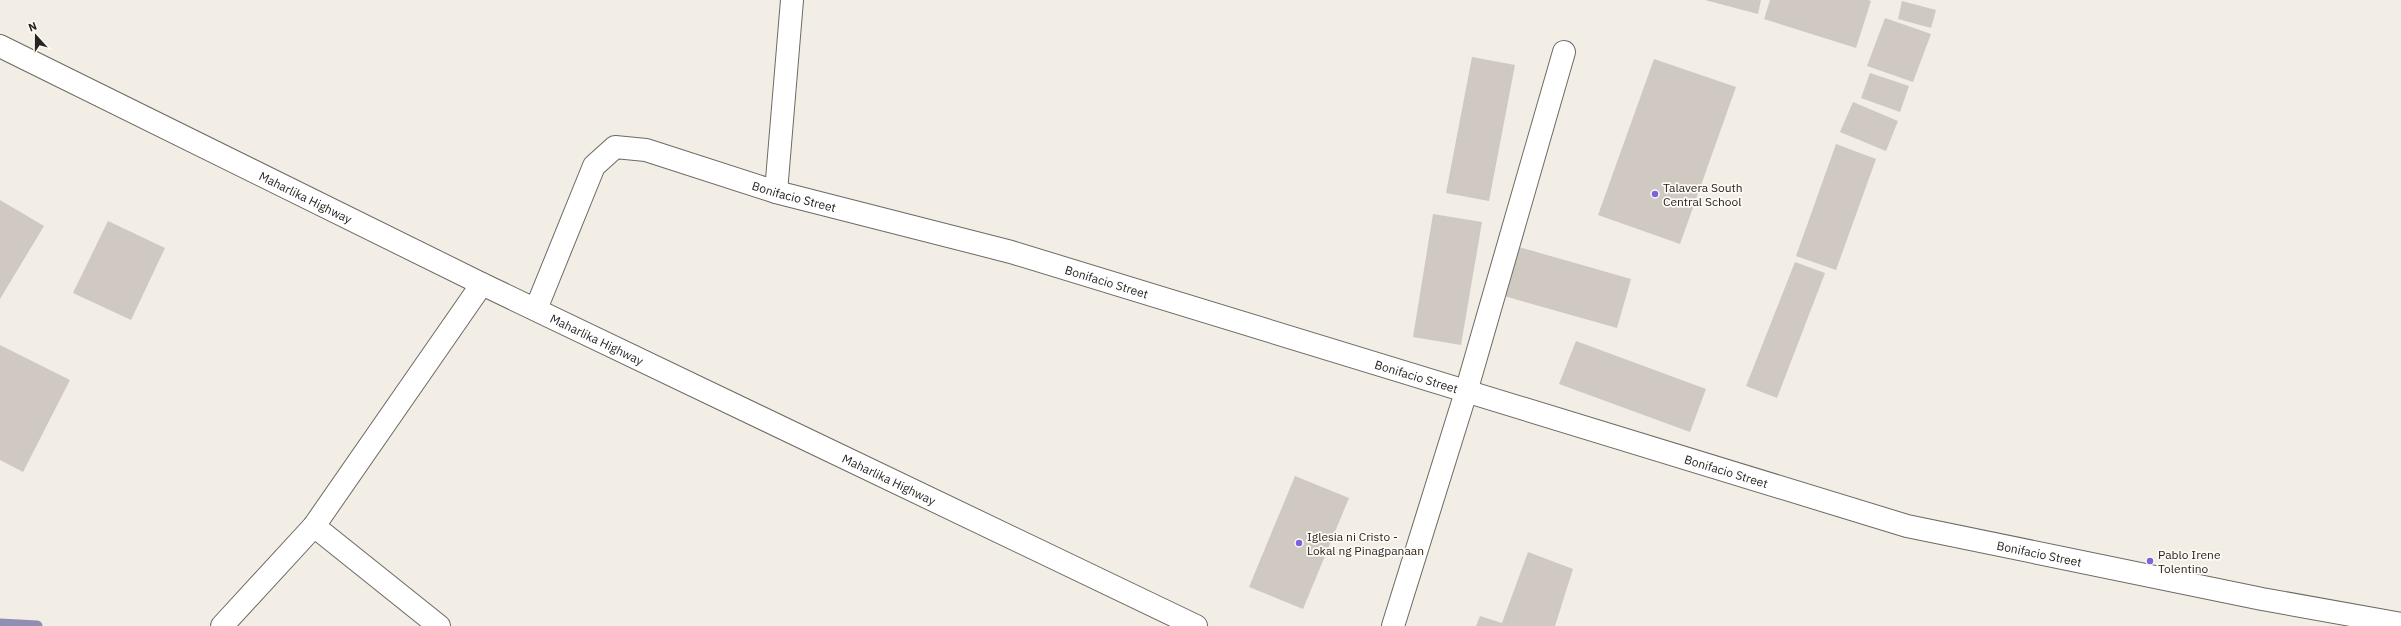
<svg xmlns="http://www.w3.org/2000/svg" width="2401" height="626" font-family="'IBM Plex Sans',sans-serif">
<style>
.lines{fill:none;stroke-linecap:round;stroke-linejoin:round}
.stream{stroke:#918eb3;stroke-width:11}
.building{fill:#cfc9c2}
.minor-casing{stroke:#6e6962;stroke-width:24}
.highway-casing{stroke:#6e6962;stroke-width:24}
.minor{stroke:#fff;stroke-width:22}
.highway{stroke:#fff;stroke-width:22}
.poi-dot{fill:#7c62dd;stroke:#fffaf4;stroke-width:1.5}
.labels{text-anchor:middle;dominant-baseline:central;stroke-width:3.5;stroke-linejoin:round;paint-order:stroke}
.poi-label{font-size:12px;fill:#272422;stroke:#fffaf4;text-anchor:start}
.street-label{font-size:12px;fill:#272422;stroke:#fffaf4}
</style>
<rect width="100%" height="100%" fill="#f2ede5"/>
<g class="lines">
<!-- stream -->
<polyline class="stream" points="0,624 37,626"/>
</g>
<!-- building -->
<g class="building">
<polygon points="1705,0 1761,0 1758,14"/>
<polygon points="1770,0 1868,0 1871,1 1856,48 1764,19"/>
<polygon points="1902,1 1936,10 1931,28 1898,19"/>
<polygon points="1885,18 1931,34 1913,82 1867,66"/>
<polygon points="1472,57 1515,65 1489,201 1446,193"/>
<polygon points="1654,59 1736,87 1680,244 1598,215"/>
<polygon points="1870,73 1909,86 1900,112 1861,98"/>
<polygon points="1853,102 1898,121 1886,151 1840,132"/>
<polygon points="1836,144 1876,159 1836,270 1796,256"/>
<polygon points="0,200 44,226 0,299"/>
<polygon points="1433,214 1482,222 1461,345 1413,337"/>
<polygon points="108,221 165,248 131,320 73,293"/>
<polygon points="1519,247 1631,279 1617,328 1504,296"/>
<polygon points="1795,262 1825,273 1777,398 1746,386"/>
<polygon points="1576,341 1706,389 1690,432 1559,384"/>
<polygon points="0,345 70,380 23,472 0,460"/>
<polygon points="1295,476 1349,498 1303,609 1249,587"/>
<polygon points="1528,552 1573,569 1555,626 1476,626 1480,616 1502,623"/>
</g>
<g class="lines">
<defs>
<g id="minor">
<polyline points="776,192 792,0"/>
<path id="s1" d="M536 309 594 166 615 147 646 150 776 192 1011 252 1907 526 2262 599 2401 624"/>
<polyline points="314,526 439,626"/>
<polyline points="222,626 314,526 482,284"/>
<polyline points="1393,626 1466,392 1564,52"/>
</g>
<g id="highway">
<path id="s2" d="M0 46 482 284 1196 626"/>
</g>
</defs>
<!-- minor casing -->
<use href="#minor" class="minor-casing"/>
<!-- highway casing -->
<use href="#highway" class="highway-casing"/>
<!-- minor -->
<use href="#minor" class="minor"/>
<!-- highway -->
<use href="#highway" class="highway"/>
</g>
<!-- markers -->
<g class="poi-dot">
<circle cx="1655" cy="194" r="4"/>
<circle cx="1299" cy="543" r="4"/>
<circle cx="2150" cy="561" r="4"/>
</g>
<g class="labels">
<!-- poi labels -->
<g class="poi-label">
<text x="1663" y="187">Talavera South<tspan x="1663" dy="14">Central School</tspan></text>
<text x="1307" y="536">Iglesia ni Cristo -<tspan x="1307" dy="14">Lokal ng Pinagpanaan</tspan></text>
<text x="2158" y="554">Pablo Irene<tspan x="2158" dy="14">Tolentino</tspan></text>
</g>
<!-- street labels -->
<g class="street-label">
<text stroke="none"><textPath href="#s1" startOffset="369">Bonifacio Street</textPath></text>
<text stroke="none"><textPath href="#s2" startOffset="341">Maharlika Highway</textPath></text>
<text stroke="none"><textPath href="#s1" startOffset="693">Bonifacio Street</textPath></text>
<text stroke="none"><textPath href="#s2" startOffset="665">Maharlika Highway</textPath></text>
<text stroke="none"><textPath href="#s1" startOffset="1017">Bonifacio Street</textPath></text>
<text stroke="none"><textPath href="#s1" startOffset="1341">Bonifacio Street</textPath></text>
<text stroke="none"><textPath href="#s2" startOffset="989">Maharlika Highway</textPath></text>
<text stroke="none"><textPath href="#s1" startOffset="1665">Bonifacio Street</textPath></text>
</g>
</g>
<!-- north arrow -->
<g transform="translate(36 36) rotate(339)" stroke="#fffaf4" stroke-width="3" paint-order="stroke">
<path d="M0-3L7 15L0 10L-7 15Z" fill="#272422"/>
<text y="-6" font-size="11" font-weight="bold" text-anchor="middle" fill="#272422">N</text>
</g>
</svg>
